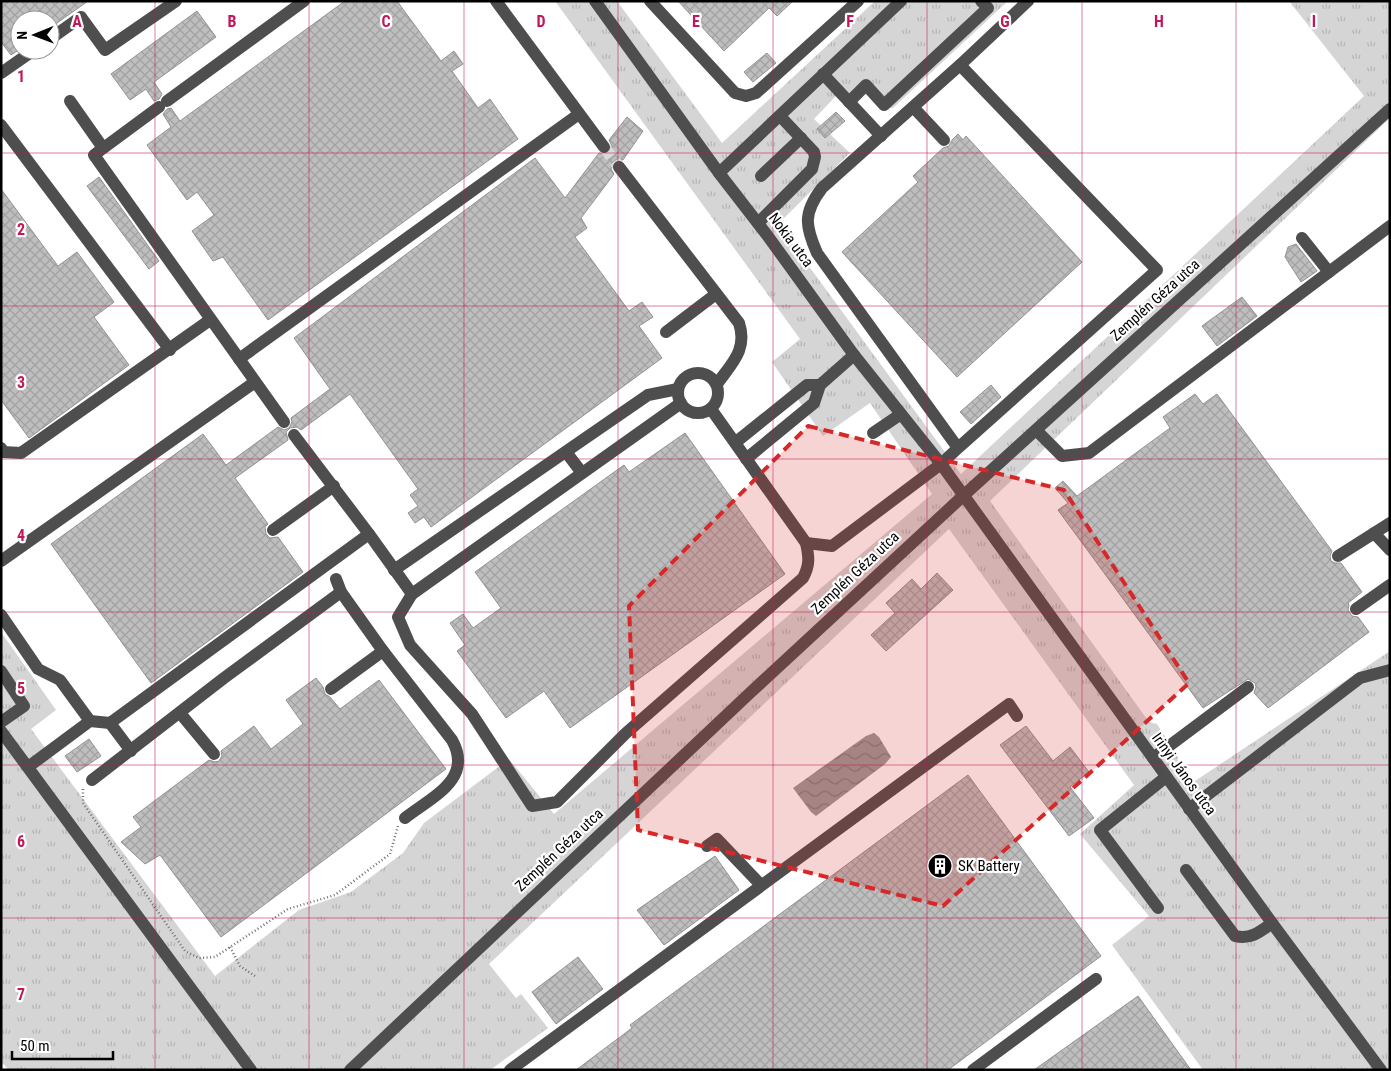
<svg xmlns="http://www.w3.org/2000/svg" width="1391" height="1071" font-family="'Roboto Condensed',sans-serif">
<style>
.grass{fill:url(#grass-tufts)}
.water{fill:url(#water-waves)}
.building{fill:url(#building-cross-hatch);stroke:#929292}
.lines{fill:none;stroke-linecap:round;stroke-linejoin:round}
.minor-tunnel{stroke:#d9d9d9;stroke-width:12;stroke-dasharray:12 6;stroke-linecap:butt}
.path{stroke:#707070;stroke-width:2.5;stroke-dasharray:1 2.5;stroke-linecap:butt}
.minor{stroke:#4e4e4e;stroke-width:12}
.marked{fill:#d62828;fill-opacity:0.2;stroke:#d62828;stroke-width:4;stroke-dasharray:10 6;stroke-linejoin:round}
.grid{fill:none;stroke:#c2185b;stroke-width:1;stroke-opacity:0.55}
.labels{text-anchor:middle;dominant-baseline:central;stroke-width:4.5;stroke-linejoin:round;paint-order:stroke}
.street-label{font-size:15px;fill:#000;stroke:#fff}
.poi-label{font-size:15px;fill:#000;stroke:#fff;text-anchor:start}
.grid-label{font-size:16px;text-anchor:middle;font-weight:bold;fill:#c2185b;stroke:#fff;stroke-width:4.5;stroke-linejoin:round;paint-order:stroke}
</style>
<defs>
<pattern id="grass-tufts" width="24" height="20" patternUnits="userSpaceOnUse" patternTransform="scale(1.25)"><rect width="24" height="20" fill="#d5d5d5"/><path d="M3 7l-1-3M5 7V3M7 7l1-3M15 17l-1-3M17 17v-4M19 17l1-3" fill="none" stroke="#b5b5b5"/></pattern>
<pattern id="water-waves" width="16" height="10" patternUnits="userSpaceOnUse" patternTransform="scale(1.25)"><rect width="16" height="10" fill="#9c9c9c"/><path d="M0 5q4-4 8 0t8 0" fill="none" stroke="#7d7d7d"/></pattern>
<pattern id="building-cross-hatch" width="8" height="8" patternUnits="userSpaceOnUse" patternTransform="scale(1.25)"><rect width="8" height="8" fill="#bebebe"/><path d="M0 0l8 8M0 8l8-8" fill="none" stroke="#a2a2a2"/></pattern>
</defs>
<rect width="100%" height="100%" fill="#fff"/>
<!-- grass -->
<polygon class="grass" points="555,1 617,1 722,143 875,1 1008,1 893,108 881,108 866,91 836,96 814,119 850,153 778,224 961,474 1364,96 1289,1 1390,1 1390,118 990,501 1149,722 1157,724 1178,757 1177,765 1192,783 1390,651 1390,1070 1203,1070 1112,945 1149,916 1080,834 1134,785 949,529 489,964 516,998 521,994 548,1028 490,1070 8,1070 4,1064 1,1066 1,632 56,710 31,729 215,976 299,910 351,892 403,853 424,823 509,759 554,814 932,494 870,403 823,436 772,362 800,339"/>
<!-- water -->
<polygon class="water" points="874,733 879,737 891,757 885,764 816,816 811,812 793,788 866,736"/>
<!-- building -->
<g class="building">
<polygon points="1,1 88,1 50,28 50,20 20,20 20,49 11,55 1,42"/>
<polygon points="345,1 397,1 441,61 454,51 463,64 452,71 478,108 490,99 518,139 268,320 223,257 213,261 192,231 214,215 197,192 187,200 147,145 171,127 163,114 167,109 171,108 180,121"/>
<polygon points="678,1 793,1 777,16 769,8 724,51"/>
<polygon points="197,11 216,37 154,82 162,94 159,99 154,101 146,89 130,100 111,74"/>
<polygon points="767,53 776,63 753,82 744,72"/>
<polygon points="836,112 845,121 825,138 817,129"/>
<polygon points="627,117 643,131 623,160 617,159 612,163 611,169 614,174 581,218 587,228 575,237 629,311 642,302 653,317 639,326 662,358 431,527 424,517 415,523 408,513 418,506 410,495 418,489 350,394 301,430 297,427 290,428 286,432 288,440 235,478 268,524 265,527 266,534 270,538 278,537 303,572 151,683 51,544 203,434 226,465 278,427 284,430 289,428 292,422 291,418 330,389 294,338 535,158 565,198 599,153 605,155 611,151 612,146 609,140"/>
<polygon points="958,134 963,140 966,136 1082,262 957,377 842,252 918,182 913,176 943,148 949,146 952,140"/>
<polygon points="99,177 159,261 149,269 87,186"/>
<polygon points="1,189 58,266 77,252 114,302 94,317 129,365 29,438 1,400"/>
<polygon points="1296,244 1317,271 1301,282 1285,257 1288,247"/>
<polygon points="1242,297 1257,316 1217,346 1202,326"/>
<polygon points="991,385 1001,397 971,424 960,412"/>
<polygon points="1195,394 1203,404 1217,394 1332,551 1330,556 1331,561 1335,563 1341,563 1362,592 1348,603 1349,605 1348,610 1352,616 1358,617 1369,632 1268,708 1254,693 1256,687 1255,683 1248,679 1203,708 1058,510 1068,503 1055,488 1063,481 1077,496 1170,428 1163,417"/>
<polygon points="685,433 785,574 570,728 544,691 506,718 457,651 465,645 450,623 463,614 473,628 501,608 475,572 624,465 629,472"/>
<polygon points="937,573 953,590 886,651 871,635 895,613 886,603 912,579 921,589"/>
<polygon points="316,678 323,687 325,694 330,697 340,709 379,680 446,769 221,937 160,855 145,864 121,842 141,827 133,817 209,760 215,762 219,761 222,756 221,751 254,726 271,749 303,724 286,700"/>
<polygon points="1026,726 1053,761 1070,747 1089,772 1070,787 1094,818 1069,836 1000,745"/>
<polygon points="89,739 101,756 77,772 65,756"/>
<polygon points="968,775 1101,956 948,1070 576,1070 632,1028 630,1025"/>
<polygon points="715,856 739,890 664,945 637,910"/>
<polygon points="578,957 603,989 556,1024 532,992"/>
<polygon points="1138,996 1191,1070 1034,1070"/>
</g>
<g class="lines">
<!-- minor-tunnel -->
<polyline class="minor-tunnel" points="604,147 619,167"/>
<!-- path -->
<g class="path">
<polyline points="83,789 83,803 185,951 199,958 215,957 288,909 335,895 390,854 398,826"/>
<polyline points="230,947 240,966 255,976"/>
</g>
<!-- minor -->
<g class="minor">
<polyline points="496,1 604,147"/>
<polyline points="595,1 719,173 767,235 854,355 941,464 1272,923 1381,1070"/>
<polyline points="650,1 735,93 746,96 756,93 858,1"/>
<polyline points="50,39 81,17 105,50 176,1"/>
<polyline points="960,65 1028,1"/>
<polyline points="1,73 34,50"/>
<polyline points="823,74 881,136"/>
<polyline points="70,101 103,148"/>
<polyline points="167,101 304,1"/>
<polyline points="849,102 866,85 884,105 988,8 981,1"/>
<polyline points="159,107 94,155 284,422"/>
<polyline points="913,107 944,140"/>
<polyline points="1,125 170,350"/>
<path d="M619 167 739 323C748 350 731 364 717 384"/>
<polyline points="719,173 901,1"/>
<polyline points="761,176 801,138"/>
<polyline points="758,223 812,169 815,157 814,152 780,116"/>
<polyline points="1302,238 1329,272"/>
<polyline points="666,332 716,294"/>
<polyline points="239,359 579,114"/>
<circle cx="698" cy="393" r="20"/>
<polyline points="1036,430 1062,456 1089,453 1390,226"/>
<polyline points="873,433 901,414"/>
<path d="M294 435 369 534 412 594 398 617 410 645 472 714 532 806 557 802 625 734 803 578C810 565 809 557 806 543L711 409"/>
<polyline points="736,442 807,385 820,385"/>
<polyline points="1,448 3,452 21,453 210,320"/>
<polyline points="566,452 582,473"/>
<polyline points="746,459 814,403 820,385 854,355"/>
<polyline points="273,530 334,486"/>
<polyline points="1374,533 1390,550"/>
<path d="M806 543 832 546 941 464 958 448 1157 270 960 65 822 188C803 213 805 226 817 253L958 448"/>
<polyline points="1338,556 1390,523"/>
<polyline points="1,561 255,382"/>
<polyline points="394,570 648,395 678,389"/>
<path d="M336 579 341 592 383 651 452 740C474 779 432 797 405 818"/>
<polyline points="412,594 681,403"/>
<polyline points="1356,609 1390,585"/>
<polyline points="1,615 38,669 60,680 90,721"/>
<polyline points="1,671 24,706 1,722"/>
<polyline points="331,689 383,651"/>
<polyline points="180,713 214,754"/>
<polyline points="110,723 131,751"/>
<polyline points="1,731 251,1070"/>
<polyline points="1153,758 1248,687"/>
<polyline points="28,767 90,721 110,723 369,534"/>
<polyline points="92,780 224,678 341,592"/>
<polyline points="1189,809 1360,678 1390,670"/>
<polyline points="707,846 717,839 761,885"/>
<path d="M1186 870 1235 936C1250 940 1260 932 1272 923"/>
<polyline points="1158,908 1100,830 1166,777"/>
<polyline points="350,1070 751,692 963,496 1390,109"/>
<polyline points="510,1070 1009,704 1017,716"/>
<polyline points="973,1070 1096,979"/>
</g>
</g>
<!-- marked area -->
<path class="marked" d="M808 426 1064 490 1189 683 943 906 638 830 629 606Z"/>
<!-- grid -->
<path class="grid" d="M155 1V1070M309 1V1070M464 1V1070M618 1V1070M773 1V1070M927 1V1070M1082 1V1070M1236 1V1070M1 153H1390M1 306H1390M1 459H1390M1 612H1390M1 765H1390M1 918H1390"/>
<!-- icons -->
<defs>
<symbol id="building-disc" viewBox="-11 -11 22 22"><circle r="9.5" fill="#000" stroke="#fff"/><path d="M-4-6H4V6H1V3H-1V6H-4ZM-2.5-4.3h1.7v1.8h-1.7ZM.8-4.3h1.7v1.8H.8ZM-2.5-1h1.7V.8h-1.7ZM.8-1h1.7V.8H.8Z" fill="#fff"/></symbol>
</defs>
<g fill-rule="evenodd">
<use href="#building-disc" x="926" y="852" width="28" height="28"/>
</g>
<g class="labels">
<!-- street labels -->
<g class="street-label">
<text transform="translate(791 240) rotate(53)">Nokia utca</text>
<text transform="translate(1155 300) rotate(-42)">Zemplén Géza utca</text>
<text transform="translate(855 573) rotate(-43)">Zemplén Géza utca</text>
<text transform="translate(1184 774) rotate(54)">Irinyi János utca</text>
<text transform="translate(559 850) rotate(-43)">Zemplén Géza utca</text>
</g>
<!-- poi labels -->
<g class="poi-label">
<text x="958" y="866">SK Battery</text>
</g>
</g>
<g class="grid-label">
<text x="77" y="27">A</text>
<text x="232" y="27">B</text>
<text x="386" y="27">C</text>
<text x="541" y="27">D</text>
<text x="696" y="27">E</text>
<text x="850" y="27">F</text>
<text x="1005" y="27">G</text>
<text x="1159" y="27">H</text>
<text x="1314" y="27">I</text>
<text x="21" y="82">1</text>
<text x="21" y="235">2</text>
<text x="21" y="388">3</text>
<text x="21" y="541">4</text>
<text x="21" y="694">5</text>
<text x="21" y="847">6</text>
<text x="21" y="1000">7</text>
</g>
<!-- border -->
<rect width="1391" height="1071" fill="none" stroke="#000000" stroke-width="5"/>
<!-- north arrow -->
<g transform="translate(35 35) rotate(269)"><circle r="24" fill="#ffffff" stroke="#999999"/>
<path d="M0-4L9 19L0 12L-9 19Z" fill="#000000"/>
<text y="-8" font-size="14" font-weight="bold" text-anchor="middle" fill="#000000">N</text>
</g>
<!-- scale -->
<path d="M12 1051v8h101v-8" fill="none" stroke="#000000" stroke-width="2.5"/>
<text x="20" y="1051" font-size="15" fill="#000000" stroke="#ffffff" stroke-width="4" paint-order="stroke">50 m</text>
</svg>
